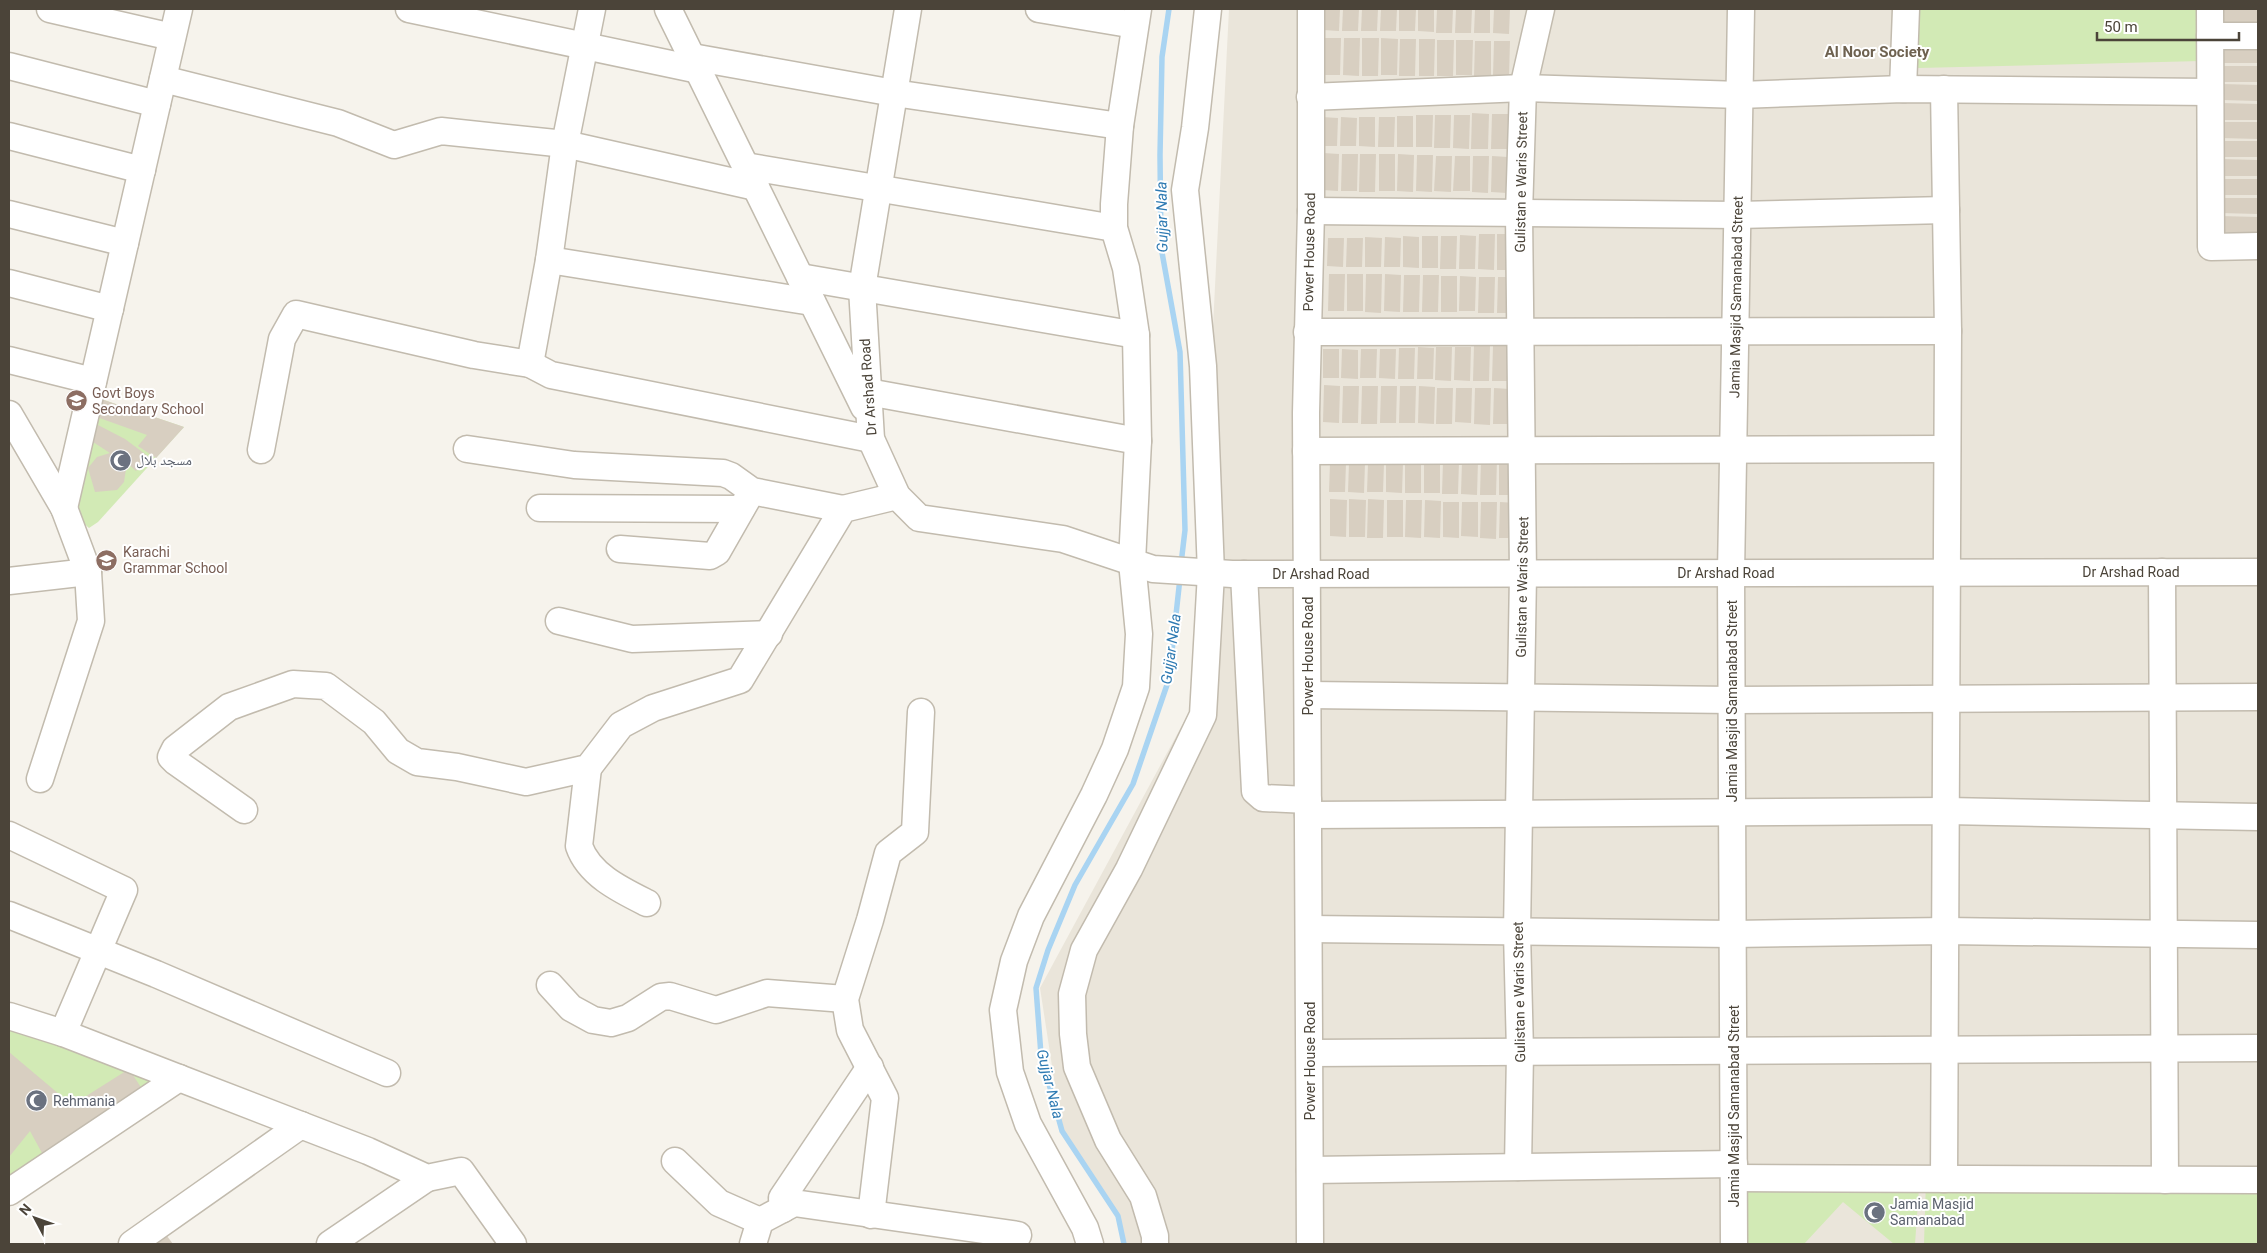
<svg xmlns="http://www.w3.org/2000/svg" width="2267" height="1253" font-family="Roboto,'Noto Naskh Arabic',sans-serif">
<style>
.residential{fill:#eae5da}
.green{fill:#d2eab5}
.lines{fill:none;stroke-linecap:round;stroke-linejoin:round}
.stream{stroke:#a9d4f2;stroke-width:5.5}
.building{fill:#d8cfc1}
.minor-casing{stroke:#c2bbae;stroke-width:29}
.minor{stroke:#fff;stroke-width:26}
.labels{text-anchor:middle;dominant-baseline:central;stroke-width:4;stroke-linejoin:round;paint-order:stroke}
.street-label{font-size:14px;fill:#4b4439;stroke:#fff}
.education-label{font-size:14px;fill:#785e54;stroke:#fff;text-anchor:start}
.worship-label{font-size:14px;fill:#5b616d;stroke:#fff;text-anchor:start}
.neighbourhood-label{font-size:15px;font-weight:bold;fill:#6e6250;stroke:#fff}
.water-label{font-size:15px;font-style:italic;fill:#2e7ab2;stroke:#fff}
</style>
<rect width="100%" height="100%" fill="#f6f3ec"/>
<!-- residential -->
<polygon class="residential" points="1229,9 2258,9 2258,1244 1124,1244 1118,1216 1062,1131 1040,988 1194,703"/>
<!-- green -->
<g class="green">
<polygon points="1918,9 2199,9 2201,61 1918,68"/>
<polygon points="95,397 184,427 98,522 89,528 79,519 72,501"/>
<polygon points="9,1016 179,1078 9,1192"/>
<polygon points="1926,1179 2258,1185 2258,1244 1924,1244"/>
<polygon points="1738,1183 1919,1188 1915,1244 1894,1244 1843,1202 1804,1244 1739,1244"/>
</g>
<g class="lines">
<!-- stream -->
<g class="stream">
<polyline points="1169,9 1162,57 1160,155 1161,247 1180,352 1185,530 1181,564"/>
<polyline points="1124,1244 1118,1216 1062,1131 1041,1055 1036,988 1048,950 1075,885 1133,784 1169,679 1180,578"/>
</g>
</g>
<!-- building -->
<g class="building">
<polygon points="1324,9 1340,9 1339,31 1323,30"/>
<polygon points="1343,9 1359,9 1358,31 1342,31"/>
<polygon points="1362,9 1378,9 1377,31 1361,31"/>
<polygon points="1381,9 1397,9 1396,31 1380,31"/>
<polygon points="1399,9 1416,9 1415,31 1399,31"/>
<polygon points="1418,9 1434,9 1434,32 1418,31"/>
<polygon points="1437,9 1453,9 1452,33 1436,33"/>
<polygon points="1456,9 1472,9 1471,33 1455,33"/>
<polygon points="1475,9 1490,9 1490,33 1474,33"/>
<polygon points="1494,9 1510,9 1509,34 1493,33"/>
<rect x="2218" y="10" width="40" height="16"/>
<polygon points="1325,38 1341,38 1340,75 1324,75"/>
<polygon points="1344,38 1360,38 1359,76 1343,75"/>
<polygon points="1362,38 1379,38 1378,76 1362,76"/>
<polygon points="1381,38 1398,39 1397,75 1381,75"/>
<polygon points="1400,39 1416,39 1415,76 1399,76"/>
<polygon points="1419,39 1435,39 1434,76 1419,76"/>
<polygon points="1437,40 1454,40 1453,76 1437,76"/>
<polygon points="1456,40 1473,40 1472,75 1456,75"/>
<polygon points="1475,41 1491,41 1491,77 1474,77"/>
<polygon points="1494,41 1510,41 1509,77 1493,76"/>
<rect x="2222" y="47" width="36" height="16"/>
<rect x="2222" y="66" width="36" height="16"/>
<polygon points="2222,84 2258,85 2258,101 2222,100"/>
<polygon points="2222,103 2258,104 2258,120 2222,120"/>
<polygon points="1472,113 1489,114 1488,149 1471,149"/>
<polygon points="1492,114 1508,114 1507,149 1491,149"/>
<polygon points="1416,115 1433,115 1432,147 1416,147"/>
<polygon points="1435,115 1451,115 1450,148 1434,148"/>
<polygon points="1454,115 1470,115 1469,149 1453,148"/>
<rect x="1397" y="116" width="16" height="31"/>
<polygon points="1322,117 1338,118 1337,146 1321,146"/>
<polygon points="1341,117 1357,118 1356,146 1340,146"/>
<polygon points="1359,117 1375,117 1375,147 1359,146"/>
<polygon points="1379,117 1395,117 1394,147 1378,147"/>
<polygon points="2222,122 2258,122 2258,139 2221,138"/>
<polygon points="2222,141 2258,141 2258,157 2221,157"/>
<polygon points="1323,153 1339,154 1338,191 1322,190"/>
<polygon points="1342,154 1358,154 1357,191 1341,191"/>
<polygon points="1360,154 1376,154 1375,192 1359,192"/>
<rect x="1379" y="154" width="16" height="37"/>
<polygon points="1398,154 1414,155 1413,192 1397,191"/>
<polygon points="1417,155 1433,155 1432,192 1416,191"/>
<polygon points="1436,156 1452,156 1451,192 1434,191"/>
<polygon points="1455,156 1470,156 1470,191 1453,191"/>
<polygon points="1473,156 1489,156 1488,193 1472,192"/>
<polygon points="1492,156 1508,157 1507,193 1491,192"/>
<polygon points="2221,159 2258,160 2258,176 2221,176"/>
<rect x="2220" y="179" width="38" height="16"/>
<polygon points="2220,198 2258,198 2258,214 2220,213"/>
<polygon points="2220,216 2258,217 2258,233 2220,232"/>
<polygon points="1479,234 1495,234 1494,270 1478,269"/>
<polygon points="1497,234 1514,234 1513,270 1497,270"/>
<polygon points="1460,235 1476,236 1475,269 1459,269"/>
<polygon points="1403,236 1419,237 1419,268 1403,267"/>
<rect x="1422" y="236" width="16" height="32"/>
<polygon points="1441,236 1457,236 1456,269 1440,269"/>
<polygon points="1365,237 1382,238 1381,267 1365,267"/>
<polygon points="1385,237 1401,238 1400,267 1384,267"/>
<polygon points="1328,238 1344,238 1343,267 1327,266"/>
<polygon points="1347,238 1363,238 1362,267 1346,267"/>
<polygon points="1329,274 1345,274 1344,311 1328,311"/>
<rect x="1347" y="274" width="16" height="37"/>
<polygon points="1366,274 1382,274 1381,313 1365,312"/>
<polygon points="1385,274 1401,275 1400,312 1384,311"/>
<polygon points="1404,275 1420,275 1419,312 1403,312"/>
<polygon points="1423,275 1439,275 1438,312 1422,312"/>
<rect x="1441" y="276" width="16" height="36"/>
<polygon points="1460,276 1476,277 1475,311 1459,311"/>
<polygon points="1479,277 1495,277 1494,313 1478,313"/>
<polygon points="1498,277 1514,277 1513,313 1497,313"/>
<polygon points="1474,345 1490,345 1489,381 1473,381"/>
<polygon points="1493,346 1509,346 1508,381 1492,381"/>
<polygon points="1418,347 1434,348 1433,379 1417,379"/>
<polygon points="1436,347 1452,347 1451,381 1435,380"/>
<polygon points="1455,347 1471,347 1470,381 1454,380"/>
<polygon points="1399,348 1415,348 1414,379 1398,379"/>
<rect x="1323" y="349" width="16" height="29"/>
<polygon points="1342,349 1358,350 1358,379 1341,378"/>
<polygon points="1361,349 1377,349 1376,378 1360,378"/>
<polygon points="1380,349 1396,349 1395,379 1379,378"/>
<polygon points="1324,385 1340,386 1339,423 1323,422"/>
<polygon points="1343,386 1359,386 1358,423 1342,423"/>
<polygon points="1362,386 1378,386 1377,424 1361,424"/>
<polygon points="1381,386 1397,386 1396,423 1380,423"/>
<polygon points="1400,386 1416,386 1415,423 1399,423"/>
<polygon points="1419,386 1435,387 1434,424 1418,423"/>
<polygon points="1437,388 1453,388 1452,424 1436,424"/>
<polygon points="1456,388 1472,388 1471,423 1455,422"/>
<polygon points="1475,388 1491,388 1490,425 1474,424"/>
<polygon points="1494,388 1510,389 1509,424 1493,424"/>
<polygon points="95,397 184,427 156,458 138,446 147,435 91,415"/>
<polygon points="98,425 125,439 149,457 136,471 127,463 124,482 117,490 95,492 88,468 97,457 110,453 93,442"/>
<polygon points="1481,459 1497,459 1496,495 1480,495"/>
<rect x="1499" y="460" width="16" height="35"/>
<rect x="1424" y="461" width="16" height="32"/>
<polygon points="1443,461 1459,461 1458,494 1442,494"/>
<polygon points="1462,461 1478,461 1477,495 1461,494"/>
<rect x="1405" y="462" width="16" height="31"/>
<polygon points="1330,463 1346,463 1345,492 1329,492"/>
<polygon points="1349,463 1365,463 1364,493 1348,492"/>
<polygon points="1368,463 1384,463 1383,492 1367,492"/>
<polygon points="1386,463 1403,463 1402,493 1386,492"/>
<polygon points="1330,499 1347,500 1346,537 1330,536"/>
<polygon points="1349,499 1366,500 1365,537 1349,537"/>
<polygon points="1368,499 1384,500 1383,538 1367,538"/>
<rect x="1387" y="500" width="16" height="37"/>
<polygon points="1406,500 1422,500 1421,538 1405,537"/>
<polygon points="1425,500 1441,501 1440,538 1424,537"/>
<polygon points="1443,502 1459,502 1459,538 1443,537"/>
<polygon points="1462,502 1478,502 1478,537 1461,536"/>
<polygon points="1481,502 1497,502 1496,539 1480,538"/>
<polygon points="1500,502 1516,503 1515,538 1499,538"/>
<polygon points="9,1052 72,1105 129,1069 142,1089 42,1153 30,1131 9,1157"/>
<polygon points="164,1232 173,1244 146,1244"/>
</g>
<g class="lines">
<defs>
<g id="minor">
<polyline points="50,9 172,37"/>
<polyline points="409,9 699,70"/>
<polyline points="668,9 864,407"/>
<polyline points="908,9 862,288 871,439 897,496 919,518 1063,539 1153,569 1232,574 2258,572"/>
<polyline points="1039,9 1135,25"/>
<polyline points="2210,9 2211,247 2258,246"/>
<polyline points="2210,36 2258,36"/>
<polyline points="692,57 894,93 1120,126"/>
<polyline points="9,66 157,104"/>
<polyline points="163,79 338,123 394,145 441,131 565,144 756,187"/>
<polyline points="1903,89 1906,9"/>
<polyline points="1944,89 1948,331 1944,1179"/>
<polyline points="1310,97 1523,88 1740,95 1903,89 2210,92"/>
<polyline points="9,136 142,170"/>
<polyline points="745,166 1114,228"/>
<polyline points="1311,211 1738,215 1946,210"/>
<polyline points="9,214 125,243"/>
<polyline points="549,260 812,302"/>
<polyline points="800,277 1136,335"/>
<polyline points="9,283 110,309"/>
<polyline points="1307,332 1948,331"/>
<polyline points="9,360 93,381"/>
<polyline points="530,364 549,260 565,144 592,9"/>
<polyline points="868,392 1138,441"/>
<polyline points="9,414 64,508 88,572 91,621 40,779"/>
<polyline points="467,449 574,465 723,473 731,476 752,491 843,509"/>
<polyline points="261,450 282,339 296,314 474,355 530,364 551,375 871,439"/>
<polyline points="1306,451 1947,449"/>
<polyline points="64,508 179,9"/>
<polyline points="540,508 741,509"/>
<polyline points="620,549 710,556 717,552 749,496"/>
<polyline points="2162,572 2165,1180"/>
<polyline points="1244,574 1255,791 1263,798 1308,800"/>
<polyline points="9,581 88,572"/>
<polyline points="559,621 632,639 769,634"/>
<polyline points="1308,695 1732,700 2258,697"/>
<path d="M588 768 579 846C589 875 621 890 647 903"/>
<polyline points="244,810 176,762 171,757 175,749 229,707 293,684 326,686 374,722 398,751 417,762 457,767 526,782 588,768 621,725 653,708 740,680 843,509 897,496"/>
<polyline points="1308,815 1947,811 2258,817"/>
<polyline points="9,835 124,890 63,1033"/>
<polyline points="9,915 156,974 387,1073"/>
<polyline points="1309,929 1733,934 1946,931 2258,935"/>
<polyline points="550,985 571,1008 593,1020 611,1023 628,1018 661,997 670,996 716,1010 767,993 845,999"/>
<polyline points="9,1016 63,1033 179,1078 368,1151 427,1178 461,1171 513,1244"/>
<polyline points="1310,1053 2258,1048"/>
<polyline points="675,1161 719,1203 760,1221"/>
<polyline points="1518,1167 1520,1052 1517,932 1523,574 1519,213 1523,88 1541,9"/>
<polyline points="1310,1170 1734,1164"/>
<polyline points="1734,1178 2258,1180"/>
<polyline points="9,1192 179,1078"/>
<polyline points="783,1209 782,1198 870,1067"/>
<polyline points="871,1215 885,1098 850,1030 845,999 870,920 888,853 915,832 921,712"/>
<polyline points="132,1244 301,1125"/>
<polyline points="330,1244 427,1178"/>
<polyline points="753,1244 760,1221 794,1203 1018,1235"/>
<polyline points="1090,1244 1085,1228 1028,1124 1010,1072 1003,1010 1014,961 1031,916 1094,795 1115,749 1136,687 1139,634 1132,562 1138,441 1136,335 1126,268 1114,228 1114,204 1120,126 1138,9"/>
<polyline points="1155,1244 1155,1236 1143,1196 1108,1140 1077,1067 1073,1034 1072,994 1084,950 1129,869 1203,715 1211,573 1203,366 1185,190 1195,128 1208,9"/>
<polyline points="1310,1244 1306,413 1311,211 1311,9"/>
<polyline points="1734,1244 1731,573 1741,9"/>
</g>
</defs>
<!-- minor casing -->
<use href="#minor" class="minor-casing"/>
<!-- minor -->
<use href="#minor" class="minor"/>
</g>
<!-- icons -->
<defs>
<symbol id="school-disc" viewBox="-11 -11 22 22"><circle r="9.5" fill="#8d6e63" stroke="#fff"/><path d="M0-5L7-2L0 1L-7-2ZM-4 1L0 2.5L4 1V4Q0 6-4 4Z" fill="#fff"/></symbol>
<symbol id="mosque-disc" viewBox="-11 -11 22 22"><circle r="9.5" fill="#6b7280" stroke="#fff"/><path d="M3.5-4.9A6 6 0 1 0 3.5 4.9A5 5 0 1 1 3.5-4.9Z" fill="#fff"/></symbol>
</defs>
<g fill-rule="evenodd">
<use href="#school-disc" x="64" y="388" width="25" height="25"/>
<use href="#mosque-disc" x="108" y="448" width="25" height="25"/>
<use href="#school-disc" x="94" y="548" width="25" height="25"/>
<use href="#mosque-disc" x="24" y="1088" width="25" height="25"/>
<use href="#mosque-disc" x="1862" y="1200" width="25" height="25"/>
</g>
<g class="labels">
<!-- street labels -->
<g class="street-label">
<text transform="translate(1521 182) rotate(-89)">Gulistan e Waris Street</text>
<text transform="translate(1309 252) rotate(-89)">Power House Road</text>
<text transform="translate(1736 297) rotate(-89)">Jamia Masjid Samanabad Street</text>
<text transform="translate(868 387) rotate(-94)">Dr Arshad Road</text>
<text x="2131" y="572">Dr Arshad Road</text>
<text x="1726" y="573">Dr Arshad Road</text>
<text x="1321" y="574">Dr Arshad Road</text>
<text transform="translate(1522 587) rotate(-89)">Gulistan e Waris Street</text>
<text transform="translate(1308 656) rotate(-90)">Power House Road</text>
<text transform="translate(1732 701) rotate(-90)">Jamia Masjid Samanabad Street</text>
<text transform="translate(1519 992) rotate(-91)">Gulistan e Waris Street</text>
<text transform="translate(1310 1061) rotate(-90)">Power House Road</text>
<text transform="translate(1734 1106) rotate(-90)">Jamia Masjid Samanabad Street</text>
</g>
<!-- education labels -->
<g class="education-label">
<text x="92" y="393">Govt Boys<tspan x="92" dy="16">Secondary School</tspan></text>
<text x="123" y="552">Karachi<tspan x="123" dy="16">Grammar School</tspan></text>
</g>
<!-- worship labels -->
<g class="worship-label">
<text x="136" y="460">مسجد بلال</text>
<text x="53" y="1101">Rehmania</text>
<text x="1890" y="1204">Jamia Masjid<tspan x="1890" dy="16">Samanabad</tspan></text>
</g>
<!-- neighbourhood labels -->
<g class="neighbourhood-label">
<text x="1877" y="52">Al Noor Society</text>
</g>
<!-- water labels -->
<g class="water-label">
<text transform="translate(1162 217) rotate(-91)">Gujjar Nala</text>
<text transform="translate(1171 649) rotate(-82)">Gujjar Nala</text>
<text transform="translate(1050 1084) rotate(76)">Gujjar Nala</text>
</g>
</g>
<!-- border -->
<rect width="2267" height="1253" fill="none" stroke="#4b4439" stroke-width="20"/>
<!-- north arrow -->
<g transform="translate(35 1218) rotate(311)" stroke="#ffffff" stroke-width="4" paint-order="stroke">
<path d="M0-4L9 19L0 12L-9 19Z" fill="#4b4439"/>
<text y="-8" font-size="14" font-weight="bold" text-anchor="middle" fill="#4b4439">N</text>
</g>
<!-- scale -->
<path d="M2097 32v8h142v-8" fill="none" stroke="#4b4439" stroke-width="2.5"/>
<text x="2104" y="32" font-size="15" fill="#4b4439" stroke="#ffffff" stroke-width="4" paint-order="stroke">50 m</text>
</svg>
